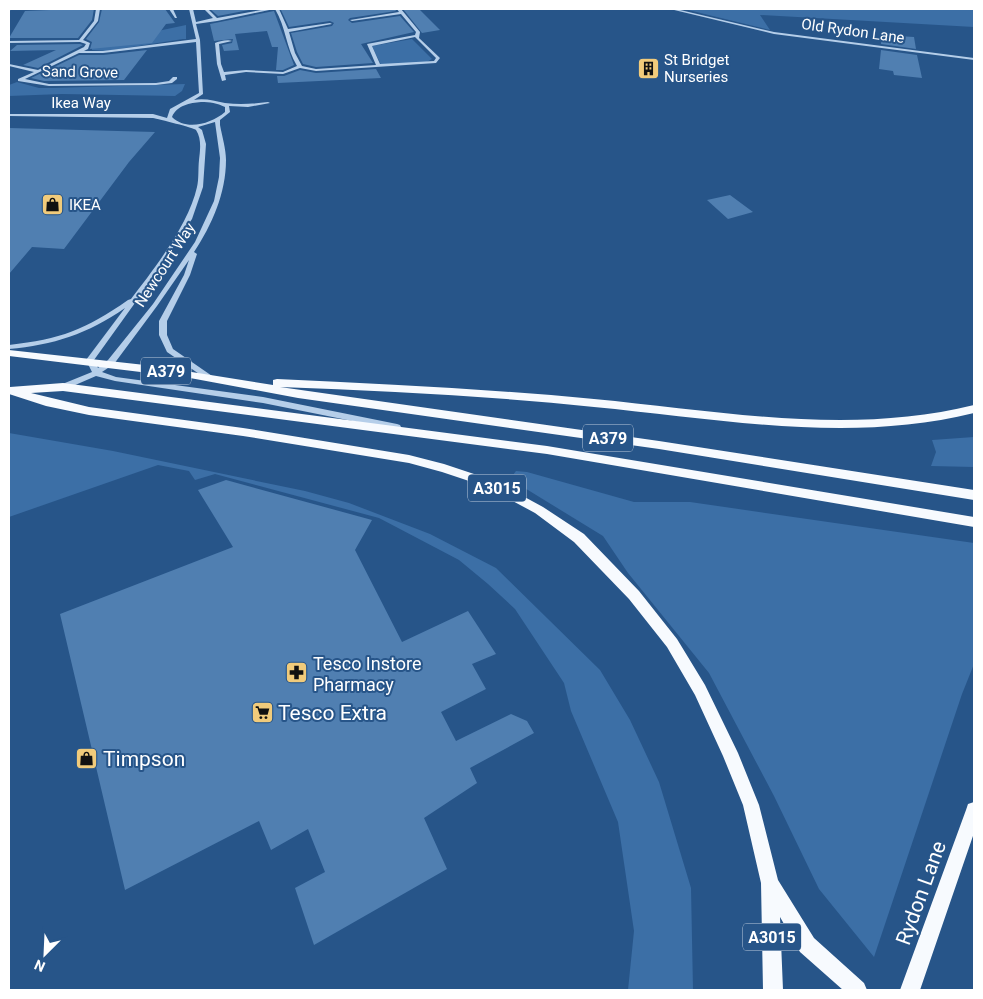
<svg xmlns="http://www.w3.org/2000/svg" width="983" height="999" font-family="Roboto,sans-serif">
<style>
.green{fill:#3c6fa6}
.building{fill:#507fb1}
.lines{fill:none;stroke-linecap:round;stroke-linejoin:round}
.minor{fill:#b5cee9;fill-rule:evenodd}
.major{fill:#f7fafe;fill-rule:evenodd}
.labels{text-anchor:middle;dominant-baseline:central;stroke-width:4;stroke-linejoin:round;paint-order:stroke}
.far-street-label{font-size:15px;fill:#fff;stroke:#275589}
.far-poi-label{font-size:15px;fill:#fff;stroke:#275589;text-anchor:start}
.shield{fill:#275589;stroke:#beccdc;stroke-width:1}
.shield-label{font-size:16px;font-weight:bold;fill:#fff}
.poi-label{font-size:18px;fill:#fff;stroke:#275589;text-anchor:start}
.near-poi-label{font-size:21px;fill:#fff;stroke:#275589;text-anchor:start}
.near-street-label{font-size:21px;fill:#fff;stroke:#275589}
</style>
<rect width="100%" height="100%" fill="#275589"/>
<!-- green -->
<g class="green">
<polygon points="684,9 974,9 974,27 760,15 770,30"/>
<polygon points="186,25 186,39 183,39 106,51 92,50 92,47 139,35"/>
<polygon points="412,39 432,59 425,63 381,65 372,46"/>
<polygon points="17,82 39,88 53,88 185,84 182,91 175,96 62,94 9,96 9,85"/>
<polygon points="9,433 113,451 305,491 349,503 430,534 496,568 600,670 630,720 659,782 691,888 693,990 628,990 634,931 618,822 571,711 564,683 515,609 488,584 459,560 379,518 215,474 195,480 189,471 158,465 9,517"/>
<polygon points="974,437 974,467 931,466 936,452 932,440"/>
<polygon points="516,471 527,472 634,502 690,502 974,543 974,664 962,694 874,957 819,889 774,796 709,673 628,573 603,536 510,479"/>
</g>
<!-- building -->
<g class="building">
<polygon points="75,9 94,9 92,20 78,38 9,38 25,11"/>
<polygon points="102,9 165,9 175,23 166,24 152,43 90,49 92,42 86,39 99,22"/>
<polygon points="210,9 247,9 249,10 218,16"/>
<polygon points="287,9 395,9 396,11 350,18 348,20 352,23 400,16 414,32 361,44 373,63 316,67 303,64 297,52 291,33 332,26 334,23 330,21 289,27 281,10"/>
<polygon points="403,9 419,9 440,30 422,33"/>
<polygon points="274,11 294,65 283,70 276,70 278,47 272,47 267,31 235,34 239,50 224,51 222,45 232,43 233,39 214,41 210,24"/>
<polygon points="882,35 914,37 916,49 881,44"/>
<polygon points="80,44 83,45 38,68 23,65 56,50 10,51 17,45"/>
<polygon points="147,50 124,80 44,81 31,78 79,55 103,55"/>
<polygon points="881,50 917,55 922,78 894,75 893,71 879,69"/>
<polygon points="376,69 381,78 278,83 277,76 284,76 300,70 316,73"/>
<polygon points="9,128 118,131 155,132 129,162 64,249 32,247 9,274"/>
<polygon points="730,195 753,212 728,219 707,200"/>
<polygon points="226,480 372,520 355,550 402,642 468,611 496,654 472,664 486,689 441,712 456,741 511,714 527,721 534,733 470,768 477,783 424,818 447,869 314,945 295,888 325,872 308,829 271,850 259,821 125,890 60,614 233,547 198,490"/>
</g>
<g class="lines">
<!-- minor -->
<g class="minor">
<polygon points="9,9 12,9 9,11"/>
<path d="M96 9H100L98 21 83 40 90 43 88 49 84 51H103L196 39 189 9H193L196 22 213 18 204 9H208L217 18 267 9H274L217 21 196 24 200 40 203 94 194 100C205 98 214 101 225 103 239 105 253 104 268 102L270 103 248 107 229 106 230 112 220 120V125C222 136 226 149 226 160 226 193 212 225 194 252L197 254 190 275 167 321V335L173 349 215 378 211 380H208L167 352 159 335V321L184 275 189 260 157 306 114 364 102 372 116 377 263 397 397 424 400 425 401 427 400 429 397 430 263 403 115 381 96 376 66 389H60L59 387 60 385 92 372 86 360 125 308C88 334 53 345 9 349V345C61 339 85 330 128 300L131 299C154 269 189 224 197 187 199 179 198 169 199 160 200 151 202 139 196 130 195 128 158 119 153 118L9 116V114H153L167 118 170 109 199 93 196 42 103 53H79L25 79 49 84 156 83 169 81 173 77H177V79L172 83 156 85 49 86 18 81V79L34 72 9 66V64L38 70 84 47 86 44 80 42 9 43V41L79 40 94 21ZM201 102C210 102 217 103 225 107V112C211 124 186 131 172 117 177 105 190 103 201 102ZM215 122 220 158 219 177 214 201 195 242 153 304 108 360 98 368 94 360 150 282 192 219 203 187 206 144 202 130 198 127Z"/>
<polygon points="169,9 173,9 177,18 175,18"/>
<path d="M275 9H279L288 29 330 23 332 24 289 32 295 53 302 66 316 69 376 65 367 44 415 35 416 32 401 14 352 21 350 20 399 12 397 9H401L420 32 419 38 440 58 436 63 316 71 300 68 283 74 246 72 225 75 226 80 222 81 217 64 215 43C219 41 228 39 232 41L219 44 221 64 224 72 246 70 283 72 297 66C286 48 286 27 275 9ZM415 37 436 58 434 61 380 64 372 46Z"/>
<polygon points="670,9 676,9 774,32 974,58 974,60 774,34"/>
</g>
<!-- major -->
<g class="major">
<path d="M9 350 154 366 273 385V380L277 379C383 384 489 389 594 399 719 411 850 436 974 405V413C850 444 719 419 594 407 490 396 385 391 280 387L659 441 974 490V500L659 449 298 398 190 378 9 356Z"/>
<polygon points="63,383 547,446 974,517 974,527 547,454 63,391 31,393 89,407 243,428 409,455 444,464 495,481 543,507 584,534 639,591 677,639 705,685 738,753 759,805 778,880 814,938 864,983 867,990 843,990 800,952 780,917 783,990 763,990 761,883 743,805 723,756 695,695 667,647 629,599 574,542 535,513 487,487 442,472 409,463 243,436 89,415 46,406 9,394 10,387"/>
<polygon points="974,802 974,833 920,990 900,990 966,810 968,804"/>
</g>
</g>
<!-- icons -->
<defs>
<symbol id="building-square" viewBox="-11 -11 22 22"><rect x="-9" y="-9" width="18" height="18" rx="4" fill="#f1cb7b" stroke="#275589"/><path d="M-4-6H4V6H1V3H-1V6H-4ZM-2.5-4.3h1.7v1.8h-1.7ZM.8-4.3h1.7v1.8H.8ZM-2.5-1h1.7V.8h-1.7ZM.8-1h1.7V.8H.8Z" fill="#111"/></symbol>
<symbol id="shop-square" viewBox="-11 -11 22 22"><rect x="-9" y="-9" width="18" height="18" rx="4" fill="#f1cb7b" stroke="#275589"/><path d="M-5-2.5h2.3a2.7 3.5 0 0 1 5.4 0H5L5.5 6h-11ZM-1.5-2.5h3a1.5 2.3 0 0 0-3 0Z" fill="#111"/></symbol>
<symbol id="pharmacy-square" viewBox="-11 -11 22 22"><rect x="-9" y="-9" width="18" height="18" rx="4" fill="#f1cb7b" stroke="#275589"/><path d="M-2-6h4v4h4v4h-4v4h-4v-4h-4v-4h4Z" fill="#111"/></symbol>
<symbol id="supermarket-square" viewBox="-11 -11 22 22"><rect x="-9" y="-9" width="18" height="18" rx="4" fill="#f1cb7b" stroke="#275589"/><path d="M-6-5.5h2.5l.6 2H6L4.5 2H-2.5L-4.4-4H-6ZM-1.5 3.2a1.3 1.3 0 1 0 .1 0ZM3 3.2a1.3 1.3 0 1 0 .1 0Z" fill="#111"/></symbol>
</defs>
<g fill-rule="evenodd">
<use href="#building-square" x="636" y="56" width="25" height="25"/>
<use href="#shop-square" x="40" y="192" width="25" height="25"/>
<use href="#pharmacy-square" x="284" y="660" width="25" height="25"/>
<use href="#supermarket-square" x="250" y="700" width="25" height="25"/>
<use href="#shop-square" x="74" y="746" width="25" height="25"/>
</g>
<g class="labels">
<!-- far-street labels -->
<g class="far-street-label">
<text transform="translate(853 31) rotate(8)">Old Rydon Lane</text>
<text transform="translate(80 72) rotate(1)">Sand Grove</text>
<text x="81" y="103">Ikea Way</text>
<text transform="translate(165 265) rotate(-57)">Newcourt Way</text>
</g>
<!-- far-poi labels -->
<g class="far-poi-label">
<text x="664" y="60">St Bridget<tspan x="664" dy="17">Nurseries</tspan></text>
<text x="69" y="205">IKEA</text>
</g>
<!-- shield labels -->
<g class="shield">
<rect x="141" y="357.5" width="50" height="27" rx="4"/>
<rect x="583" y="424.5" width="50" height="27" rx="4"/>
<rect x="468" y="474.5" width="58" height="27" rx="4"/>
<rect x="743" y="923.5" width="58" height="27" rx="4"/>
</g>
<g class="shield-label">
<text x="166" y="371">A379</text>
<text x="608" y="438">A379</text>
<text x="497" y="488">A3015</text>
<text x="772" y="937">A3015</text>
</g>
<!-- poi labels -->
<g class="poi-label">
<text x="313" y="663">Tesco Instore<tspan x="313" dy="21">Pharmacy</tspan></text>
</g>
<!-- near-poi labels -->
<g class="near-poi-label">
<text x="278" y="713">Tesco Extra</text>
<text x="103" y="759">Timpson</text>
</g>
<!-- near-street labels -->
<g class="near-street-label">
<text transform="translate(921 893) rotate(-70)">Rydon Lane</text>
</g>
</g>
<!-- border -->
<rect width="983" height="999" fill="none" stroke="#ffffff" stroke-width="20"/>
<!-- north arrow -->
<g transform="translate(45 954) rotate(204)" stroke="#275589" stroke-width="4" paint-order="stroke">
<path d="M0-4L9 19L0 12L-9 19Z" fill="#ffffff"/>
<text y="-8" font-size="14" font-weight="bold" text-anchor="middle" fill="#ffffff">N</text>
</g>
</svg>
